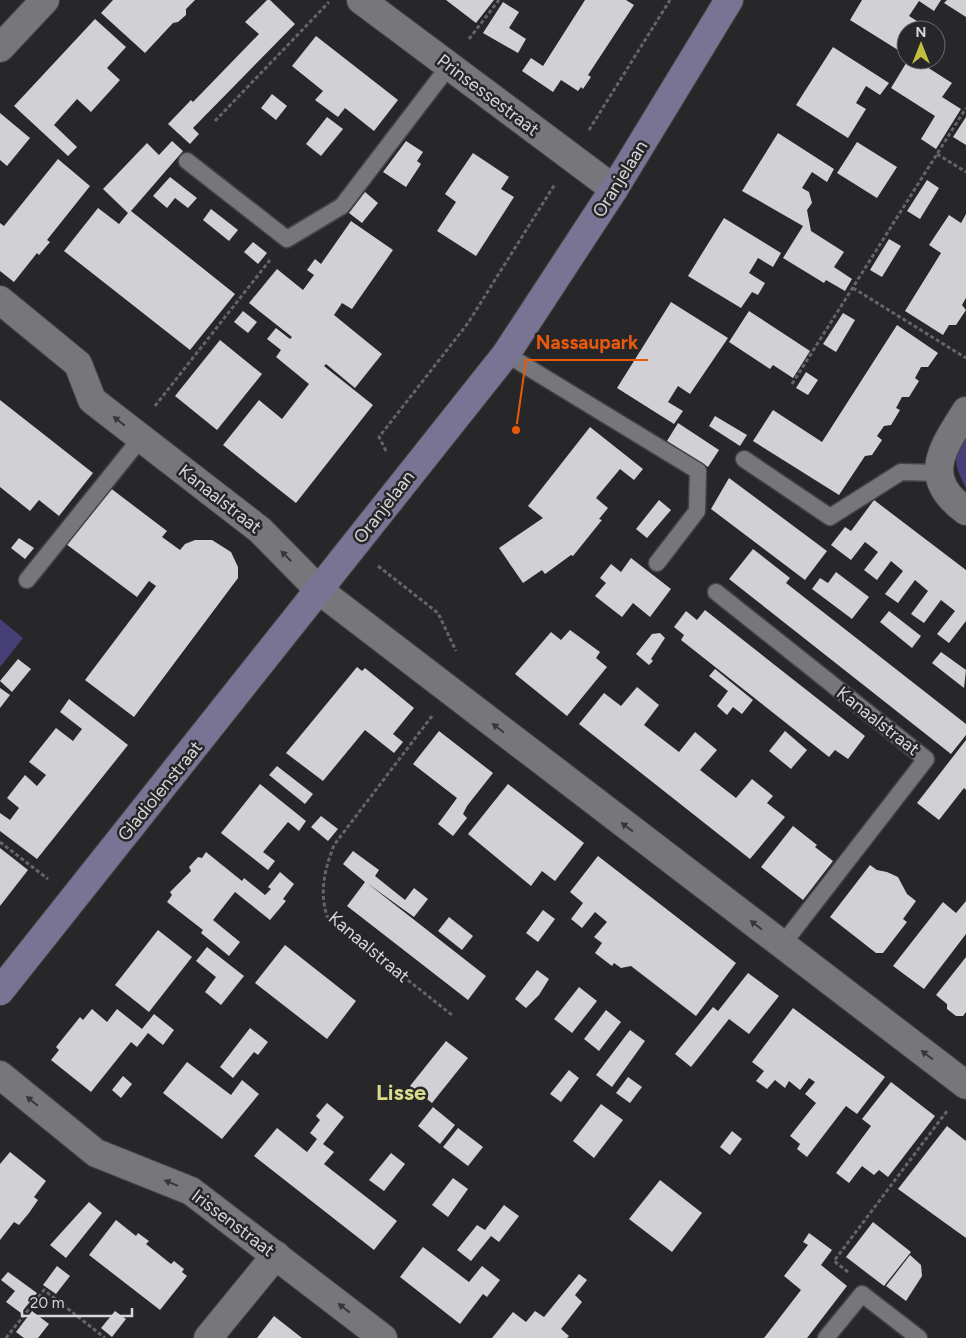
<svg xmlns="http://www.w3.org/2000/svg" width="966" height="1338" font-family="Figtree,sans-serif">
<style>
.green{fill:#473f78}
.building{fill:#d1d0d4}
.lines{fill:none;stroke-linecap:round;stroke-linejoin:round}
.service-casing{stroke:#444446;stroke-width:19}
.minor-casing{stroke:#444446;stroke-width:30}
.tertiary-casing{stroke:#444446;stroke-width:30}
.secondary-casing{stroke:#444446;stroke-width:30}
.path{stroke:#656568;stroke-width:3;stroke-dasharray:4 2.5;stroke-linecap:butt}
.service{stroke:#77767a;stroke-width:16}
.minor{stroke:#77767a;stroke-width:28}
.tertiary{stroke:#77767a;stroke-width:28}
.secondary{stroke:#797494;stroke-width:28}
.oneway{fill:#37373a}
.labels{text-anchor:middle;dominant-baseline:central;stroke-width:5;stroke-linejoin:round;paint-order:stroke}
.street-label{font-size:18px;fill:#d7d7d9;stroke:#27272a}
.district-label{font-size:22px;font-weight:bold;fill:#dbdb8c;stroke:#27272a}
.leader{fill:none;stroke:#e8590c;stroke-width:2}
.callout-dot{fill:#e8590c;stroke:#27272a;stroke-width:2}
.callout-label{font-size:19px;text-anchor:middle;font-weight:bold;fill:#e8590c;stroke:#27272a;stroke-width:5;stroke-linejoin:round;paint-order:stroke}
</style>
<rect width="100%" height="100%" fill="#27272a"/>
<!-- green -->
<g class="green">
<path d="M966 436V488C955 467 951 456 966 436Z"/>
<polygon points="0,619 23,638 0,667"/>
</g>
<!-- building -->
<g class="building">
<polygon points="113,0 195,0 186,9 186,15 178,22 173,23 145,53 101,13"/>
<polygon points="267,0 270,0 295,24 193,128 199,134 190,144 168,124 191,100 193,102 259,34 245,22"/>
<polygon points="446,0 494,0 476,23"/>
<polygon points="585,0 626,0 634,5 588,75 591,77 583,89 581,87 578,91 561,80 553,92 522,71 531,58 543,66"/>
<polygon points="862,0 941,0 934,11 919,1 909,16 925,26 922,30 906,30 906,55 850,20"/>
<polygon points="947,0 966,0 966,17 944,3"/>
<polygon points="503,2 519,12 509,28 526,39 518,53 483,33"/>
<polygon points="95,19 126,47 107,68 120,80 91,112 77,99 54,125 77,147 68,156 14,106"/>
<polygon points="316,36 398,100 374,131 345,108 338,117 315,100 323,91 292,66"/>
<polygon points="833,47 889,83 880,95 866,86 856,103 866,109 848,138 796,105"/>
<polygon points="908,60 916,60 952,83 942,97 961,109 936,149 921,139 935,116 891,88"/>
<polygon points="272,94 287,106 276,120 261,108"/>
<polygon points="0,113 30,138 7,166 0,160"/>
<polygon points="327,117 343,129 321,156 306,144"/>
<polygon points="966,117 966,145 953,137"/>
<polygon points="778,133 834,169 827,182 812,172 802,188 809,192 812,203 807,210 811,231 844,252 834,267 852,279 845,291 826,280 824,283 783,258 803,226 742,191"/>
<polygon points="172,141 183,151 131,211 235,294 190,350 64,251 98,208 119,224 128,213 103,189 147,143 159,155"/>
<polygon points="406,141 423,152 417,161 421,164 406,187 383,172"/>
<polygon points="857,142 897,167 877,198 837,173"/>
<polygon points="473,153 509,177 501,189 514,197 476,256 437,231 456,202 445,194"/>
<polygon points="58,159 90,186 47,240 50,242 39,255 37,253 14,282 0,271 0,223 4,226"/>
<polygon points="170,177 197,198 188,208 175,198 167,208 153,196"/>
<polygon points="927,180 939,188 920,219 907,211"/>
<polygon points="365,192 378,203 362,223 349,213"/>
<polygon points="211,209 238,230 229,241 203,220"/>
<polygon points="966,214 966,298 962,305 966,310 956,325 949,325 943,335 905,311 941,253 929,245 949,215 961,223"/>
<polygon points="724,218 781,253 773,267 758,258 749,273 765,283 758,295 752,292 741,308 688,276"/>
<polygon points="351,221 393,250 352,309 342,303 334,315 382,354 355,388 326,364 324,366 373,405 296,503 223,445 259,400 282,419 309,384 276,357 281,350 267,339 276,328 290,339 292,337 249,303 277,269 303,290 314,275 307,270 315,259 321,264"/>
<polygon points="889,239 901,246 882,277 870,270"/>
<polygon points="253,242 267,253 258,264 244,252"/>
<polygon points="671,302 728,338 690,394 678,386 668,402 683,411 674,424 617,388"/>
<polygon points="243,311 257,322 248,333 234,322"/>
<polygon points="749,311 810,351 793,378 773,365 770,369 729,342"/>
<polygon points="843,313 855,320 836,352 823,344"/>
<polygon points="897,325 938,353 928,367 921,367 915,378 919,381 909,397 902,397 896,408 900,410 891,425 884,426 877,436 882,440 872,455 865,456 839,495 753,441 773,410 822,442"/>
<polygon points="220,340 262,374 217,430 175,396"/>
<polygon points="806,372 818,380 808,395 796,388"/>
<polygon points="0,400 93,473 59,516 39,500 30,511 0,487"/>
<polygon points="715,416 747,435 740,446 709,426"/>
<polygon points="678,423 719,450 708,467 667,441"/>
<polygon points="590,427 643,469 634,480 620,469 596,498 608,508 599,519 602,520 573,556 571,555 545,574 542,570 523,583 499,548 543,518 528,506"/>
<polygon points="729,478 827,551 805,580 711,509"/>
<polygon points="109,487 167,531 162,537 180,550 185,544 195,540 212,540 231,552 238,567 238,578 134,717 85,680 156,586 149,581 137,597 66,544"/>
<polygon points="659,500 671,510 647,538 636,529"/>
<polygon points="874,500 966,570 966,621 949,643 937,634 955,611 941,600 924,623 911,614 928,591 915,580 898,603 885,594 903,571 891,561 877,580 864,570 878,552 865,542 851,560 831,545 845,527 851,531"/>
<polygon points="19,538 34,548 25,559 11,548"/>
<polygon points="753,549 790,578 786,583 966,724 966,735 951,754 729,579"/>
<polygon points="631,558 671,589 650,617 633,603 622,617 595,596 606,583 600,578 611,564 621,572"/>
<polygon points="836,572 869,597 852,619 812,589 820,578 828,583"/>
<polygon points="705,610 865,736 848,759 835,750 829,757 681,640 684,635 674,627 686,611 697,620"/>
<polygon points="889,611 921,636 912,648 880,622"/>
<polygon points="570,630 600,652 596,658 607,667 567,716 515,674 551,632 561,640"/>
<polygon points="660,633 665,638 651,659 653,661 649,665 636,654 652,634"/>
<polygon points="941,652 966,670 964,688 932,663"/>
<polygon points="18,659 31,669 12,692 0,681"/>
<polygon points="357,667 362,671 365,668 414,708 393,734 403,742 394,753 365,730 323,781 286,753"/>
<polygon points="715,669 753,700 742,714 733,707 727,715 717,706 728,691 709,676"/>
<polygon points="637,687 659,705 644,725 679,752 695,732 717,750 700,770 736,798 752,779 773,796 767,803 785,817 750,859 579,724 604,693 621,706"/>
<polygon points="0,688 10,695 0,708"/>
<polygon points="69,699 128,745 37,859 0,831 0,813 10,820 19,808 7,798 25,775 37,786 46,775 29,762 56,728 73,741 82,729 60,712"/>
<polygon points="439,731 493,773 467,806 463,814 467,818 453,836 438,824 457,798 413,764"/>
<polygon points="785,731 807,750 791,769 769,751"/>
<polygon points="966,740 966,790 964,788 939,820 917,803"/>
<polygon points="277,766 313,794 305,804 269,775"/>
<polygon points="260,784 306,821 299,831 288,822 263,852 275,861 268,870 221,833"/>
<polygon points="508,784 584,843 555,881 542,871 531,886 468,834"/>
<polygon points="321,816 338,829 328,841 311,827"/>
<polygon points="793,826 817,845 815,847 833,861 803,900 761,867"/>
<polygon points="0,848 28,870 0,906"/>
<polygon points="353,851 379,870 375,876 405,900 414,888 428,899 414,917 367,883 486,976 468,1000 347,906 365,882 343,864"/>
<polygon points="206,852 242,881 244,878 265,895 271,889 268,887 280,872 294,884 283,899 286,901 270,920 235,892 213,920 240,942 229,956 201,933 203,930 167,902 172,895 170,892 191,871 189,867 198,857 202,858"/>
<polygon points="598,856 736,963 696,1016 631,966 621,968 614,963 612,966 595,953 602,943 594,937 607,922 595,912 582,928 571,919 583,903 570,892"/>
<polygon points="870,865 877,870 887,872 898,877 907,894 916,901 903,919 907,922 883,953 876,953 830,917"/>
<polygon points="966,901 966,934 924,989 893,966 943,902 956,913"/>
<polygon points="543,910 555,919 538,942 526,933"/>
<polygon points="449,917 473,936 462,950 438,931"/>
<polygon points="158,930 192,957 149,1012 115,985"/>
<polygon points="285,945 356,1001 327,1039 255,983"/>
<polygon points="207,947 244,976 221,1005 205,992 216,977 196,961"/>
<polygon points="966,957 966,1012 963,1016 956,1016 947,1009 947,1004 936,995"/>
<polygon points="537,970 549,979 539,995 526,1008 515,999"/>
<polygon points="748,973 779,996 749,1034 729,1019 691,1067 675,1054 713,1007 718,1011"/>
<polygon points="579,987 597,1001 572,1033 554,1019"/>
<polygon points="793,1008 885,1077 857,1114 846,1106 807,1157 797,1149 800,1144 790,1136 816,1103 805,1094 815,1082 809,1078 800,1090 789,1081 785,1088 775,1080 767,1089 756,1081 764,1071 752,1062"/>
<polygon points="92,1009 107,1022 117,1009 142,1029 154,1014 174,1030 163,1045 148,1033 137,1047 131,1042 91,1092 51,1060 59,1050 56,1047 80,1017 83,1020"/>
<polygon points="606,1010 621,1022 599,1051 584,1039"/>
<polygon points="250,1028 268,1042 258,1055 254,1052 233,1078 220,1067"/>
<polygon points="630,1030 645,1041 612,1087 596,1075"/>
<polygon points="446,1041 468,1058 432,1103 410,1086"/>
<polygon points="187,1062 231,1095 242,1080 259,1094 222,1139 163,1093"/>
<polygon points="569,1070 579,1078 561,1102 550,1094"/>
<polygon points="123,1076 132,1084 121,1098 112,1090"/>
<polygon points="628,1077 642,1087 630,1103 616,1093"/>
<polygon points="891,1082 935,1116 888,1177 879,1170 874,1175 862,1166 849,1183 836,1173 871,1126 862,1119"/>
<polygon points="327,1103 344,1117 323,1144 334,1152 324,1164 397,1221 374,1250 254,1156 277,1128 307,1152 317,1139 310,1133 320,1120 316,1116"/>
<polygon points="601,1104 623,1120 594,1158 573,1141"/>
<polygon points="433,1107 455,1125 440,1144 418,1126"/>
<polygon points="947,1126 966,1141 966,1238 898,1189"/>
<polygon points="458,1128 483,1147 468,1166 443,1147"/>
<polygon points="732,1131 742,1139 730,1155 720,1147"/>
<polygon points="10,1152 46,1181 34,1197 38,1200 29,1213 19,1225 14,1222 0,1240 0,1164"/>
<polygon points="391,1153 405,1164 384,1191 369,1180"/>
<polygon points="453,1178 468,1189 448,1217 432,1205"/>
<polygon points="660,1180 702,1213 672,1252 629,1219"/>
<polygon points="89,1202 102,1213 66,1258 50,1245"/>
<polygon points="504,1205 519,1216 499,1242 491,1236 471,1261 457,1250 477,1225 485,1230"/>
<polygon points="116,1220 136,1236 138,1233 149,1241 146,1244 171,1264 174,1261 184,1269 182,1272 187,1276 160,1310 89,1255"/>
<polygon points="873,1222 911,1252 884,1286 846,1257"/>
<polygon points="809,1233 832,1250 821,1265 847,1286 807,1338 764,1338 801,1290 784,1276 808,1245 803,1242"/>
<polygon points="423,1247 469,1282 482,1266 500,1280 487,1297 483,1294 460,1324 400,1277"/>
<polygon points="910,1255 921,1265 922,1276 906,1301 886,1286"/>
<polygon points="57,1266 70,1276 56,1294 43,1285"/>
<polygon points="8,1272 37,1293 21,1313 6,1302 15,1291 1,1280"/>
<polygon points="579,1274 587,1280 575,1295 582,1302 561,1329 569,1336 567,1338 492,1338 513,1312 526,1322 535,1311 544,1317"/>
<polygon points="32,1311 49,1324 38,1338 24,1338 16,1332"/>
<polygon points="115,1311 126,1319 112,1337 101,1328"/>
<polygon points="274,1316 302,1338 257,1338"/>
</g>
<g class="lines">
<defs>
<g id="service">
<polyline points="187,161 287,239 342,206 449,66"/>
<polyline points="506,354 698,471 697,511 657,563"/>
<polyline points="744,459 830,517 901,472 938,473"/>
<polyline points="27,580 141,438"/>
<polyline points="716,592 926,759 782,945"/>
<polyline points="826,1338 862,1294 919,1338"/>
</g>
<g id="minor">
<polyline points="361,0 614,189"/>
<polyline points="0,48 45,0"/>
<polyline points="0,300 78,364 92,400 260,530 320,591"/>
<path d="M966 411C942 449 920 478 966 511"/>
<polyline points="0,1075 96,1153 191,1191 383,1338"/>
<polyline points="208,1338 276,1255"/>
</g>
<polyline id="tertiary" points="320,591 966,1085"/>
<polyline id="secondary" points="0,991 506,354 614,189 729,0"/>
</defs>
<!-- service casing -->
<use href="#service" class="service-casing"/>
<!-- minor casing -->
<use href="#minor" class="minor-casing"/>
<!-- tertiary casing -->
<use href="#tertiary" class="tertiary-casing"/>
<!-- secondary casing -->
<use href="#secondary" class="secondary-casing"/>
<!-- path -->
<g class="path">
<polyline points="469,39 499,0"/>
<polyline points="215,121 329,2"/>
<polyline points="589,130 670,0"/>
<polyline points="937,154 966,172"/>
<polyline points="853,288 966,358"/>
<polyline points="792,384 966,108"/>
<polyline points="155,406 270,260"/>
<polyline points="386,451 379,437 468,323 555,184"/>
<polyline points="378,566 438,613 456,651"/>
<path d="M432 716 334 845C325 869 319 891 327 916L452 1015"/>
<polyline points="0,842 48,879"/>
<polyline points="848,1272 834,1261 947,1111"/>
<polyline points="6,1338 44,1290 105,1338"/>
</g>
<!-- service -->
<use href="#service" class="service"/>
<!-- minor -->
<use href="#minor" class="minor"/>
<!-- tertiary -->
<use href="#tertiary" class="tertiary"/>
<!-- secondary -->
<use href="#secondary" class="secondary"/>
</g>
<!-- one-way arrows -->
<defs><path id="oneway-solid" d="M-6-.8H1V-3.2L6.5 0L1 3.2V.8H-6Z" transform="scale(1.25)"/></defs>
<g class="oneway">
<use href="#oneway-solid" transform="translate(119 421) rotate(-142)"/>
<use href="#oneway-solid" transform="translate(286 556) rotate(-135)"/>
<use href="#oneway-solid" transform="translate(498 728) rotate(-143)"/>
<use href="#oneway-solid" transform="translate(627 827) rotate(-143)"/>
<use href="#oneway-solid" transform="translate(756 925) rotate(-143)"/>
<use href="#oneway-solid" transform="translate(927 1055) rotate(-143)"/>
<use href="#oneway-solid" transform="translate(32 1101) rotate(-141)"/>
<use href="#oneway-solid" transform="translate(171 1183) rotate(-158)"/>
<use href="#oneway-solid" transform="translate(344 1308) rotate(-142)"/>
</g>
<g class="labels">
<!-- street labels -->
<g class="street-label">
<text transform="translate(488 95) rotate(37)">Prinsessestraat</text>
<text transform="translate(620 179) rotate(-58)">Oranjelaan</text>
<text transform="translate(220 499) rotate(38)">Kanaalstraat</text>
<text transform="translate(384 507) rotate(-52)">Oranjelaan</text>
<text transform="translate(878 721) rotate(38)">Kanaalstraat</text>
<text transform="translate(160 791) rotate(-51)">Gladiolenstraat</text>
<text transform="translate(369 947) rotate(40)">Kanaalstraat</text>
<text transform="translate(233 1223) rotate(37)">Irissenstraat</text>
</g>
<!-- district labels -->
<g class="district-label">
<text x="401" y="1092">Lisse</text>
</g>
</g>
<!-- callouts -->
<path class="leader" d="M516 430L526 360H648"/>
<circle class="callout-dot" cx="516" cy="430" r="5"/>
<g class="callout-label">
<text x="587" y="349">Nassaupark</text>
</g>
<!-- north arrow -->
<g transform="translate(921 45)"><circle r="24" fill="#27272a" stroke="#6d6d70"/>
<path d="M0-4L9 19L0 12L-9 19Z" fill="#c1be40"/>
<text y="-8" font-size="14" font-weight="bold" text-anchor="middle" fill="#d7d7d9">N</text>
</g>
<!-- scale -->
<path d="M22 1308v8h110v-8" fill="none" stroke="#d7d7d9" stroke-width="2.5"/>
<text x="30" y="1308" font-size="15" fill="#d7d7d9" stroke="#27272a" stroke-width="4" paint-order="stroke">20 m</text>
</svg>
